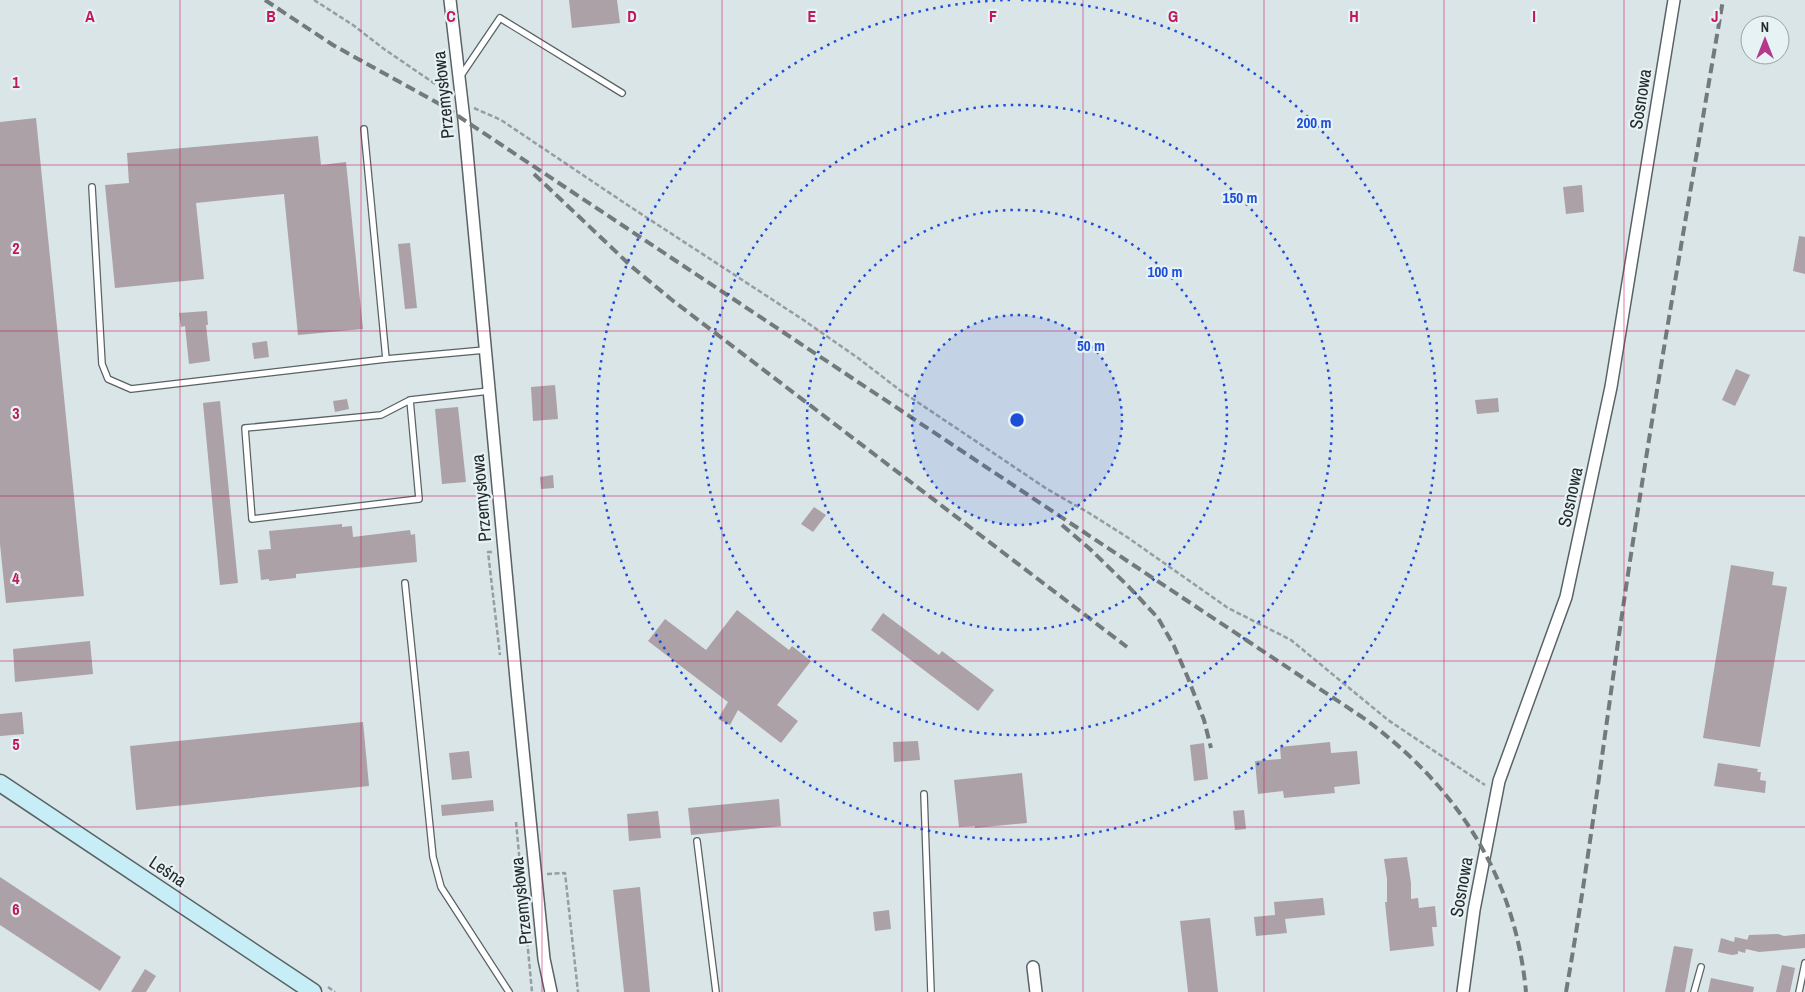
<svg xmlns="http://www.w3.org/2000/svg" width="1805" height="992" font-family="'Archivo Narrow',sans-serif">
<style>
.building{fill:#aba1a6}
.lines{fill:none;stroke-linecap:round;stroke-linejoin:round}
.lane-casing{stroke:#596265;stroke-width:8}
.street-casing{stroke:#596265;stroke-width:14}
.secondary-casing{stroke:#596265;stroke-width:19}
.path{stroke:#969ea1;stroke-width:2.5;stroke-dasharray:5 2.5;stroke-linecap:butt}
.lane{stroke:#fff;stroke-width:5.5}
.street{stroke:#fff;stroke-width:11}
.secondary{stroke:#c7eef6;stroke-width:16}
.rail{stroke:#737a7c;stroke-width:4;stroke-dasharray:10 5;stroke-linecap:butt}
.grid{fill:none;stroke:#c2185b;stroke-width:1;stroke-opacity:0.55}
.ring{fill:none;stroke:#1d4ed8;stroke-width:2.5;stroke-dasharray:2.5 5}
.labels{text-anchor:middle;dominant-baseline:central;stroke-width:4.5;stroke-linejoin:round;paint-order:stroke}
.street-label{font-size:18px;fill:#262a2b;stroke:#e7f2f5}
.grid-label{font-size:16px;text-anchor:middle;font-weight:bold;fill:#c2185b;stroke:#e7f2f5;stroke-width:4.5;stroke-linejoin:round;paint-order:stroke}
.centre{fill:#1d4ed8;stroke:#e7f2f5;stroke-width:2.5}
.ring-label{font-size:15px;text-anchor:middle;font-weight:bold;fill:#1d4ed8;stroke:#e7f2f5;stroke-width:4.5;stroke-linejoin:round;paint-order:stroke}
</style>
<rect width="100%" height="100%" fill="#dae5e8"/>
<!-- building -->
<g class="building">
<polygon points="569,0 617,0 620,23 572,28"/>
<polygon points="36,118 84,596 6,603 0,544 0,122"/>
<polygon points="318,136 321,165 346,162 363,329 298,335 284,194 196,203 204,279 115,288 105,185 129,183 127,153"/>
<polygon points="1582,185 1584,212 1566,214 1563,187"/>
<polygon points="1799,236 1805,237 1805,274 1793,271"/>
<polygon points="410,243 417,308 405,309 398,244"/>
<polygon points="207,311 208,325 206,325 210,361 189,364 185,326 181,327 179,313"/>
<polygon points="267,341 269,357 254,359 252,343"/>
<polygon points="1736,369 1750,375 1735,406 1722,400"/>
<polygon points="555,385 558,419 533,421 531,387"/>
<polygon points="1498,398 1499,412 1477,414 1475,400"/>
<polygon points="347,399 349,409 335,412 333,401"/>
<polygon points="220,401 238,583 220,585 203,403"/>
<polygon points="458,407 466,482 442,484 435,409"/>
<polygon points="553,475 554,488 541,489 540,477"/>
<polygon points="814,507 826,515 813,532 801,524"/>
<polygon points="342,524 342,527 352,526 353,537 410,530 411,535 415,534 417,562 296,574 296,578 269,581 269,579 261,580 258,550 271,549 269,531"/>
<polygon points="1731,565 1774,572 1772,585 1787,587 1760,747 1703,738"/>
<polygon points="737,610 789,650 792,646 811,661 777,705 798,721 781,743 738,710 730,725 718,719 728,702 648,641 665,619 706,650"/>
<polygon points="883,613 939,655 942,651 994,690 978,711 871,630"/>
<polygon points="90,641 93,674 15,682 13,649"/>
<polygon points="22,712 24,734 0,736 0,714"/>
<polygon points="363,722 369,786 136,810 130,746"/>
<polygon points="918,741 920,760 894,762 893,742"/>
<polygon points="1330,742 1331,753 1357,751 1360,784 1334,787 1335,793 1284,798 1283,791 1258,794 1255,761 1281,759 1280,747"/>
<polygon points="1204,743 1208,779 1194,781 1190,745"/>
<polygon points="469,751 472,778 452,780 449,753"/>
<polygon points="1718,763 1758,769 1757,772 1761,772 1760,780 1766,781 1765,793 1714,786"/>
<polygon points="1022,773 1027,823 975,828 975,826 959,827 954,780"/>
<polygon points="779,799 781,826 691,835 688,808"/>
<polygon points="493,800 494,811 442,816 441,805"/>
<polygon points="1244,810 1246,829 1235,830 1233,811"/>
<polygon points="658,811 661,838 629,841 627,814"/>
<polygon points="1407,857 1411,883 1411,899 1418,898 1419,908 1435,906 1437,927 1432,927 1434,946 1390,951 1385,902 1387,902 1387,879 1384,859"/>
<polygon points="0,877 121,957 100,991 0,925"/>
<polygon points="640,887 650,992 624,992 613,890"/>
<polygon points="1323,898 1325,915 1285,919 1287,933 1256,936 1254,917 1275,915 1274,902"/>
<polygon points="889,910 891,929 875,931 873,912"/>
<polygon points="1210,918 1218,992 1188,992 1180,921"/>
<polygon points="1778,934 1784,936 1805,934 1805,948 1759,952 1746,949 1745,953 1738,951 1738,954 1732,955 1718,952 1721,938 1734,942 1735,937 1748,940 1747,941 1749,935"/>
<polygon points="1674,946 1693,949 1685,992 1665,992"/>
<polygon points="1782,965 1795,968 1790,992 1776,992"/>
<polygon points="145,969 156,976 146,992 131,992"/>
<polygon points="1711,978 1754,987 1753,992 1708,992"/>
</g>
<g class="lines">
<defs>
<g id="lane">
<polyline points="460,77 500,18 622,93"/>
<polyline points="364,129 386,359 485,350"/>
<polyline points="92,187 102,364 108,379 131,389 386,359"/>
<polyline points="410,400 419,499 252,519 245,428 381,415 410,400 489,391"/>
<polyline points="405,583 433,857 441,887 509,992"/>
<polyline points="924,794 931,992"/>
<polyline points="697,841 716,992"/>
<polyline points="1694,992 1701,967"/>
<polyline points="1799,992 1805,963"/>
</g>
<g id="street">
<polyline points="450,0 464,120 517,690 544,959 551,992"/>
<polyline points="1033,967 1036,992"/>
<polyline points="1463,992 1474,910 1499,781 1566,597 1611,387 1674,0"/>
</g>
<polyline id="secondary" points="0,783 313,992"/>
</defs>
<!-- lane casing -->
<use href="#lane" class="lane-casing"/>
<!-- street casing -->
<use href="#street" class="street-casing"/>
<!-- secondary casing -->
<use href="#secondary" class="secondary-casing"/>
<!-- path -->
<g class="path">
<polyline points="314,0 353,25 384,49 447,92"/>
<polyline points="474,108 501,120 629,206 802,319 858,358 901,391 1047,489 1089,513 1127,537 1228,608 1291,640 1388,720 1485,785"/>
<polyline points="492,552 488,552 500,655"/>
<polyline points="516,822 532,992"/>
<polyline points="547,874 565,873 578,992"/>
<polyline points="328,987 335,992"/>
</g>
<!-- lane -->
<use href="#lane" class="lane"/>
<!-- street -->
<use href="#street" class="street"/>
<!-- secondary -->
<use href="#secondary" class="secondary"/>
<!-- rail -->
<g class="rail">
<path d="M265 0 333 45 443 106 1362 717C1456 785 1515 875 1526 992"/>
<polyline points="534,174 631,266 672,300 1127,647"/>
<polyline points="1062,525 1091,550 1129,587 1158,618 1174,646 1188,678 1204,720 1211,748"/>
<path d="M1566 992C1592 844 1609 696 1632 548 1660 365 1692 182 1723 0"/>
</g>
</g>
<!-- grid -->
<path class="grid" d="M180 0V992M361 0V992M542 0V992M722 0V992M902 0V992M1083 0V992M1264 0V992M1444 0V992M1624 0V992M0 165H1805M0 331H1805M0 496H1805M0 661H1805M0 827H1805"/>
<!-- distance rings -->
<circle cx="1017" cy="420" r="105" fill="#1d4ed8" fill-opacity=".12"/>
<g class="ring">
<circle cx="1017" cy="420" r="105"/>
<circle cx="1017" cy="420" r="210"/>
<circle cx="1017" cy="420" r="315"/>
<path d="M1021 0A420 420 0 1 1 1013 0"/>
</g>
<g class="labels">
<!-- street labels -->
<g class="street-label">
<text transform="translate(443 95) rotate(-96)">Przemysłowa</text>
<text transform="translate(1640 99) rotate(-81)">Sosnowa</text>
<text transform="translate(1570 497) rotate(-78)">Sosnowa</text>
<text transform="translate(481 498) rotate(-95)">Przemysłowa</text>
<text transform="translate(168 871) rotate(34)">Leśna</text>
<text transform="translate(1461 887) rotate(-80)">Sosnowa</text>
<text transform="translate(521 901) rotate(-96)">Przemysłowa</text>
</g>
</g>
<g class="grid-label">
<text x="90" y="22">A</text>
<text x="271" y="22">B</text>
<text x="451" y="22">C</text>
<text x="632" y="22">D</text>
<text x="812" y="22">E</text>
<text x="993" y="22">F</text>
<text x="1173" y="22">G</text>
<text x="1354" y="22">H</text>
<text x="1534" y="22">I</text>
<text x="1715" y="22">J</text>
<text x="16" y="88">1</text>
<text x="16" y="254">2</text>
<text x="16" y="419">3</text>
<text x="16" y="584">4</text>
<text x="16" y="750">5</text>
<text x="16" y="915">6</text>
</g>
<circle cx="1017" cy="420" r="8" class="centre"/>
<g class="ring-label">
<text x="1314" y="128">200 m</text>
<text x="1240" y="203">150 m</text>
<text x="1165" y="277">100 m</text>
<text x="1091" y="351">50 m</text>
</g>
<!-- north arrow -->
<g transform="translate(1765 40)"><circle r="24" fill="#e7f2f5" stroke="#9aa2a4"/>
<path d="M0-4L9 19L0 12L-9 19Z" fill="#b5398a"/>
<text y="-8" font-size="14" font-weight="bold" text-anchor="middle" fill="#262a2b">N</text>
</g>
</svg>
